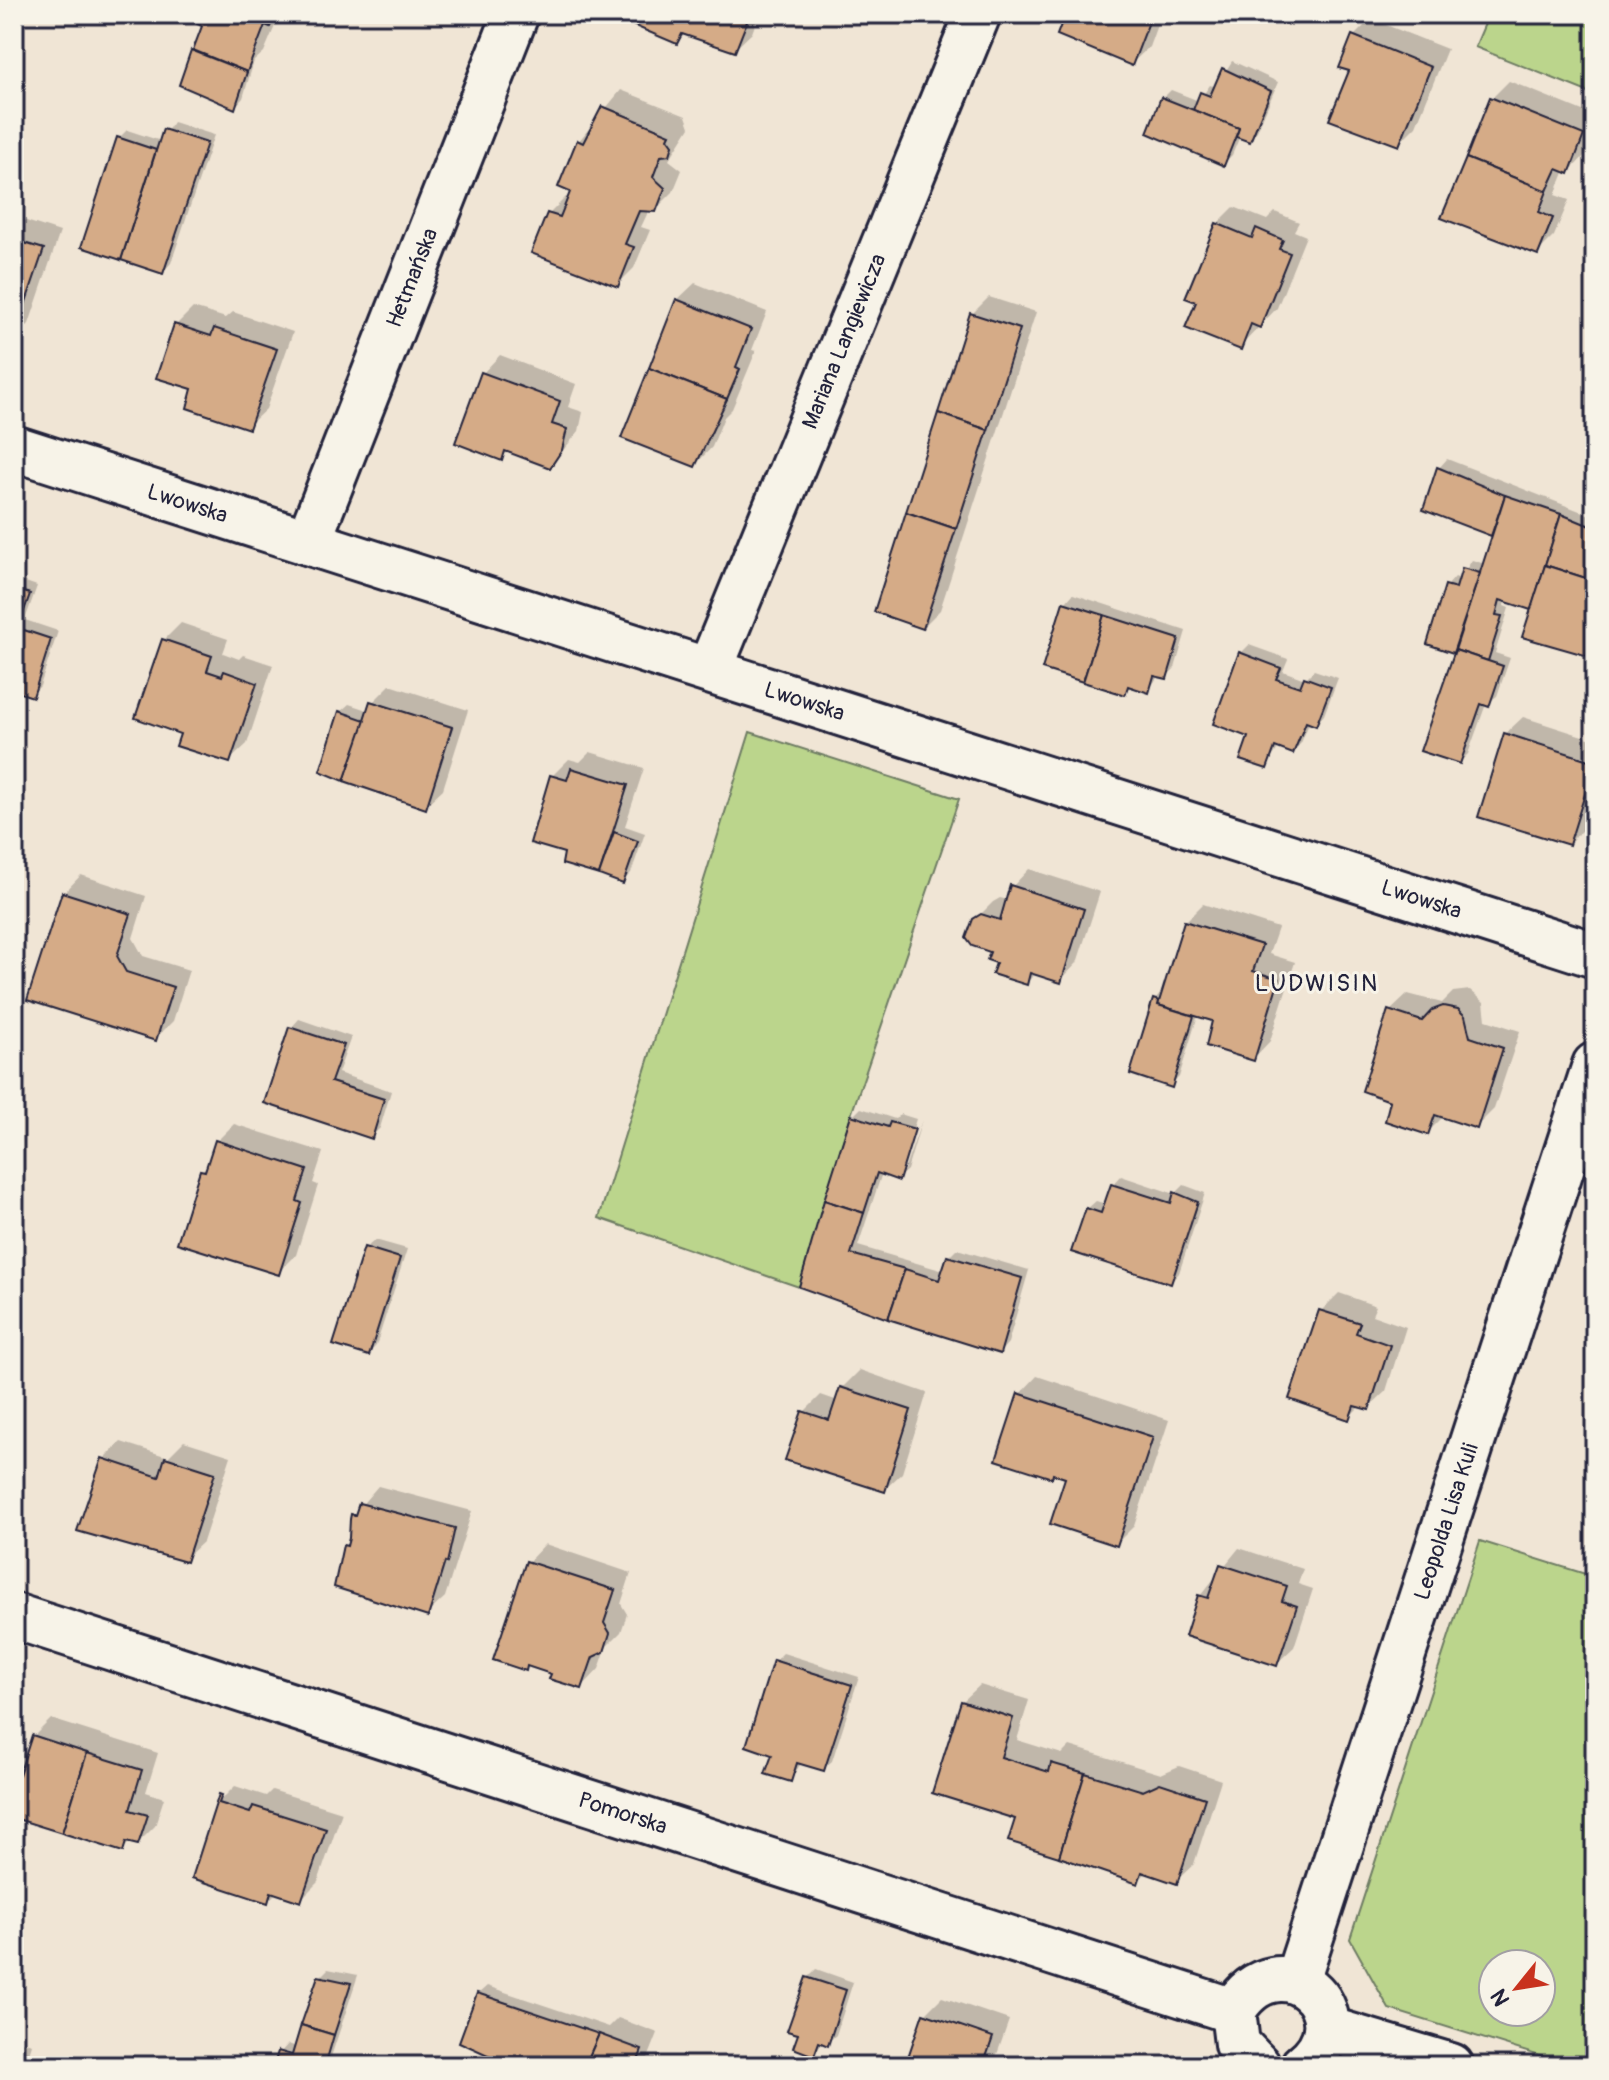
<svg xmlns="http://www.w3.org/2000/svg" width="1609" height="2080" font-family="Pangolin,sans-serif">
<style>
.green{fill:#bbd58c;stroke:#6e7c64;stroke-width:2;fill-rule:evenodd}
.shadow{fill:#0003;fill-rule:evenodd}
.building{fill:#d5ab87;stroke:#22223b;stroke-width:2}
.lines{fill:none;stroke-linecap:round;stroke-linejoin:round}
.minor-casing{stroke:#22223b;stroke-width:50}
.minor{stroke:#f7f3e8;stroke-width:44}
.labels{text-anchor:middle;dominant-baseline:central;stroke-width:6;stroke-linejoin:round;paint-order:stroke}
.street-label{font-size:22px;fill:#22223b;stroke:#f7f3e8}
.neighbourhood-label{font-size:24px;letter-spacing:2px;fill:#22223b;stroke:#f7f3e8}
</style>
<rect width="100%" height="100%" fill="#f0e5d5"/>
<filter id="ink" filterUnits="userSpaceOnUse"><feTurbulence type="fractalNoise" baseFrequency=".0125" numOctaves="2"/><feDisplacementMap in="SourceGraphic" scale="16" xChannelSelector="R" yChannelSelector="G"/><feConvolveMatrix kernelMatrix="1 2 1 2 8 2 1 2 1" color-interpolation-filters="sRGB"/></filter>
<g filter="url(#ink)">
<!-- green -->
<g class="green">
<polygon points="1489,14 1595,14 1595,95 1475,47"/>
<polygon points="750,732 959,799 851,1115 799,1287 599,1218"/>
<path d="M1480 1541 1595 1577V2066H1572L1389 2009 1350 1939ZM1493 1964H1541V2012H1493Z"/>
</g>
<!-- shadow -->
<g class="shadow">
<polygon points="205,14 280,14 264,52 254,61 243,98 235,107 182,84"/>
<polygon points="628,14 759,14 752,33 734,50 686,33 677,42"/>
<polygon points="1067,14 1161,14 1149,47 1131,64"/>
<polygon points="1371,19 1447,49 1416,126 1398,144 1352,70 1354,36"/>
<polygon points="1232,61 1278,82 1257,131 1249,139 1240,136 1232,155 1224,163 1163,98 1171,90 1199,101 1210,85 1216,87"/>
<polygon points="1509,81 1595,116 1595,132 1586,154 1569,172 1565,170 1555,195 1569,200 1554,236 1537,253 1492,98"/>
<polygon points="621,90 686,116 690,127 669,160 682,170 673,192 655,210 649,210 641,227 650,230 634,268 617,285 549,214 566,197 570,198 578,142"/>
<polygon points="14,94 21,96 14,117"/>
<polygon points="173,122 214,135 171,263 163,272 83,246 119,138 127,130 161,141"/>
<polygon points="1234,207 1267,220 1275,212 1299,222 1294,231 1306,236 1277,308 1240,347 1217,224"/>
<polygon points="14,217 60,232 29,324 14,339"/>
<polygon points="695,283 767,312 752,350 756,351 732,409 724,417 712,447 695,465 677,300"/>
<polygon points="989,297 1036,312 940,610 923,627 972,314"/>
<polygon points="193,308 226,318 233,312 293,332 266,409 248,426 195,388 176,325"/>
<polygon points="500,355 576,384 568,407 583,412 579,431 550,466 509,451 501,458 483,373"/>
<polygon points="1447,459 1595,517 1595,656 1533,608 1505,600 1504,606 1509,608 1495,653 1510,658 1497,696 1486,704 1468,754 1460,762 1455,652 1429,643 1447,586 1455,577 1460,579 1472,560 1485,564 1494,535 1426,509 1439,468"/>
<polygon points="14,578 37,586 25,620 58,631 40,686 32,695 14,689"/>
<polygon points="1073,594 1186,631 1175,668 1166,677 1159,675 1148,691 1132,685 1124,693 1065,603"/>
<polygon points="181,623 228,639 223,653 239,659 243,655 273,665 247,744 229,761 164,640"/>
<polygon points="1249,645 1288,659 1283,671 1305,679 1314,670 1338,678 1324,715 1316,724 1310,721 1301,743 1293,752 1279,747 1266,767 1241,653"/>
<polygon points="390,685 468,710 443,789 425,806 340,712 349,704 370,711 372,703"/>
<polygon points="1523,717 1595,740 1595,796 1586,826 1569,843 1505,734"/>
<polygon points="590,752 644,768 625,826 645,833 631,873 623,881 599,873 566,852 552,776 569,759 580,762"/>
<polygon points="1029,869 1100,892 1077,963 1060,981 1036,973 1026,983 998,962 975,920 993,902 1000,898 1008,900 1012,887"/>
<polygon points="81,875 146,896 133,938 143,956 189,970 173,1021 155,1039 64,893"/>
<polygon points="1203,904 1278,928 1269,954 1295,962 1270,1041 1253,1059 1215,1020 1198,1015 1179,1077 1171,1085 1132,1072 1155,1000 1163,991 1185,922"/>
<polygon points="1470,990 1484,1002 1486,1020 1520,1031 1494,1109 1476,1127 1444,1116 1427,1133 1393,1099 1390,1011 1408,994 1442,1003 1453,992"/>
<polygon points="299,1019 351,1037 338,1073 391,1091 380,1128 372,1136 267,1102 291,1028"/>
<polygon points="861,1108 895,1119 900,1114 916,1119 900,1171 904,1171 922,1120 907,1170 898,1178 882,1173 858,1246 944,1271 949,1257 957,1249 1029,1270 1008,1343 1000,1352 802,1285 853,1116"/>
<polygon points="234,1124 323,1152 313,1183 318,1185 296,1255 278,1273 202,1171 210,1163 217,1141"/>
<polygon points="1121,1176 1175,1194 1184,1185 1205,1193 1179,1273 1171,1282 1087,1209 1096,1201 1106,1204 1113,1185"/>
<polygon points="375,1240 407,1249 376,1346 368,1354 366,1248"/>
<polygon points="1339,1293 1376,1306 1372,1315 1406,1327 1386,1391 1368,1408 1360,1406 1349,1417 1321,1311"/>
<polygon points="860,1370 927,1393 902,1473 884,1490 804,1412 821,1395 838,1401 842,1388"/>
<polygon points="1037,1376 1169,1420 1134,1526 1117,1543 1068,1477 1055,1473 1052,1476 1020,1394"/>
<polygon points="184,1441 231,1456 203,1542 185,1559 104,1459 121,1442 168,1457"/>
<polygon points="378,1486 472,1511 445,1597 427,1614 345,1546 350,1541 353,1515"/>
<polygon points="545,1544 631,1573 621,1604 627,1614 621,1632 607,1646 599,1669 582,1687 529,1664 525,1668 528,1562"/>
<polygon points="1239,1548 1303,1569 1298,1584 1313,1589 1294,1647 1276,1664 1200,1596"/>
<polygon points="783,1653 859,1677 832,1761 823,1769 802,1762 790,1780 774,1753 775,1661"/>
<polygon points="980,1685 1029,1700 1017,1740 1062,1754 1070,1746 1161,1774 1179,1766 1221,1780 1194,1864 1176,1881 1147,1872 1137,1882 1017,1818 962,1702"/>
<polygon points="51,1719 158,1753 146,1792 164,1798 155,1826 138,1843 131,1841 122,1850 14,1816 14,1761 22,1753 27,1755 34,1736"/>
<polygon points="235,1786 266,1796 272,1790 342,1812 318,1882 301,1899 277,1892 268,1901 218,1803"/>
<path d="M328 1969 358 1975 328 2066H276L280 2053 288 2044 297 2047 320 1977ZM282 2051 303 2056 282 2055Z"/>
<polygon points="816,1969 853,1982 836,2035 827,2043 823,2042 814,2054 801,2033 807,1978"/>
<polygon points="487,1986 609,2027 618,2018 658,2033 645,2066 522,2066 478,1994"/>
<polygon points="942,1997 1009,2020 993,2066 908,2066 925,2014"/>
<polygon points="14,2039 32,2044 25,2066 14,2066"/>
</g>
<!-- building -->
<g class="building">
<polygon points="201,14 275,14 270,27 265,25 247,72 193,50 202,26 197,24"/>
<polygon points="626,14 750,14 735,52 682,34 677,44 623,21"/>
<polygon points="1065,14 1152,14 1132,66 1057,35"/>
<polygon points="1352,35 1431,67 1399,146 1329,120 1349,71 1339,68"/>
<polygon points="191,50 247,72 235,109 179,85"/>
<polygon points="1222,68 1271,91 1250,142 1236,137 1239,128 1193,110 1200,92 1210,96"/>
<polygon points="1161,97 1239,128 1224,166 1147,133"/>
<polygon points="1490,97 1584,135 1569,174 1557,169 1547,191 1466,158"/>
<polygon points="602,106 670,134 668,138 673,145 670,155 661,156 653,177 665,188 656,212 639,211 625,244 634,247 618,287 531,253 547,213 560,217 570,192 558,187 577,140 583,143"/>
<polygon points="163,129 207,143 163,274 121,260"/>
<polygon points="117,137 156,150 121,260 81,247"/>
<polygon points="1466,158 1547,191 1539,212 1553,218 1538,255 1441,218"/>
<polygon points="1216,223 1252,238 1256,228 1283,240 1279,249 1290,253 1260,328 1251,324 1241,350 1185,328 1196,302 1185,298"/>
<polygon points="14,240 44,249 14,337"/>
<polygon points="676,299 751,329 736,367 740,369 727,399 649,368"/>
<polygon points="970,313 1020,329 988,430 938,413"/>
<polygon points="174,324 211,336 214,328 277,349 249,429 187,408 192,389 156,378"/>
<polygon points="649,368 727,399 695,467 621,438"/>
<polygon points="481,372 560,401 552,424 567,429 562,450 550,468 505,451 502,461 455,443"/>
<polygon points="938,413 988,430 956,529 906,512"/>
<polygon points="1437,467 1505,495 1491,536 1423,510"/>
<polygon points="1505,495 1561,514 1531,610 1500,600 1496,615 1502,616 1488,661 1455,650"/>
<polygon points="906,512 956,529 923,629 874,612"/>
<polygon points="1561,514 1595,528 1595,581 1545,565"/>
<polygon points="1545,565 1595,581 1595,658 1522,637"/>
<polygon points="1462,568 1480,573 1453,653 1427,644 1445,585 1456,588"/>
<polygon points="14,589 30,594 18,628 51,639 33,697 14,691"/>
<polygon points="1063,602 1104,615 1083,682 1042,669"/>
<polygon points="1104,615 1179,639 1167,679 1154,676 1149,693 1128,686 1125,695 1083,682"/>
<polygon points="162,639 212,656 207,671 222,676 224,671 257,683 230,763 176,746 180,734 135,718"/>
<polygon points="1455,650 1503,666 1489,707 1481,704 1460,764 1420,751"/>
<polygon points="1239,652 1281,668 1276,679 1300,687 1304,677 1331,687 1316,726 1306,722 1293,754 1275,747 1267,769 1240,760 1248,737 1213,724"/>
<polygon points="370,701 452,727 426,809 344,781"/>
<polygon points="339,711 365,720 344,781 320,771"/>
<polygon points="1504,733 1595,762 1569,845 1478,817"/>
<polygon points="571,768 628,785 599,875 562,864 564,853 530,843 550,775 567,780"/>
<polygon points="614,832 638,841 623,884 599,875"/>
<polygon points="1010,885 1084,909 1061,983 1030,973 1027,985 992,974 996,963 987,960 990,952 972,946 966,938 973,919 981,914 1000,920"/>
<polygon points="62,892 131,914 117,956 126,972 173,987 156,1041 27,1000"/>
<polygon points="1184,921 1262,945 1253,971 1279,979 1254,1061 1206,1046 1212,1021 1158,1005"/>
<polygon points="1153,999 1159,1001 1158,1005 1194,1016 1172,1088 1130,1074"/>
<polygon points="1443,1006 1458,1009 1465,1016 1470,1037 1503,1048 1477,1129 1435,1115 1428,1135 1385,1121 1390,1101 1362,1091 1388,1010 1422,1021 1432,1010"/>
<polygon points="289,1027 344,1045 331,1082 384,1099 372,1139 264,1103"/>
<polygon points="851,1115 888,1127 890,1122 915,1129 899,1181 877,1173 864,1213 824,1200"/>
<polygon points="215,1140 307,1170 297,1201 302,1203 279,1275 177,1243 200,1170 205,1171"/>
<polygon points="1111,1184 1171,1203 1174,1192 1198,1202 1171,1284 1071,1252 1086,1208 1101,1213"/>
<polygon points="824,1200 864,1213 851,1254 905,1269 888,1319 799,1287"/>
<polygon points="364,1247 400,1258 369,1356 333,1345"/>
<polygon points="947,1256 1022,1278 1000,1354 888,1319 905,1269 939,1280"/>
<polygon points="1319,1310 1360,1323 1356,1333 1390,1345 1369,1410 1354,1406 1349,1420 1289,1399"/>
<polygon points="840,1387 911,1410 885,1492 785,1460 802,1411 829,1420"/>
<polygon points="1018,1393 1153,1437 1117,1546 1050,1524 1065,1478 1053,1474 1052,1478 996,1460"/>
<polygon points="165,1457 215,1473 186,1562 77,1531 102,1458 159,1477"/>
<polygon points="359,1503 455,1528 447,1563 445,1562 428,1617 334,1587 343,1545 347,1546 349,1538 350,1519 351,1514 355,1515"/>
<polygon points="526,1561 615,1590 604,1623 610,1633 604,1652 593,1657 582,1689 549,1679 551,1674 527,1666 526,1671 493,1660"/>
<polygon points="1220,1564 1287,1586 1282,1601 1297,1606 1277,1666 1185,1636 1198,1595 1208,1598"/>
<polygon points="773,1660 852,1685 824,1771 797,1763 791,1782 765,1774 772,1755 746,1746"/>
<polygon points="961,1701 1013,1718 1001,1757 1049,1772 1051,1763 1085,1773 1059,1857 1008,1841 1015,1819 932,1793"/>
<polygon points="32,1735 87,1753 62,1833 14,1818 14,1773 19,1775"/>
<polygon points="87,1753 142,1770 130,1810 148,1815 138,1845 126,1842 123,1852 62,1833"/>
<polygon points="1085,1773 1143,1791 1160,1783 1205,1798 1177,1884 1142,1872 1138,1884 1059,1857"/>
<polygon points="219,1794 222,1795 219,1803 250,1813 253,1806 326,1829 301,1902 271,1892 268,1903 192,1878"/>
<polygon points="318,1976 351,1983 334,2035 301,2025"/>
<polygon points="806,1977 846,1990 828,2046 819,2042 814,2056 793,2048 798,2034 787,2031"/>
<polygon points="477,1993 599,2034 585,2066 512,2066 459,2042"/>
<polygon points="923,2013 993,2037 983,2066 905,2066"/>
<polygon points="301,2025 334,2035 325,2066 274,2066 278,2051 292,2055"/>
<polygon points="599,2034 642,2050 636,2066 585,2066"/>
</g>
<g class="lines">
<defs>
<g id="minor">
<path id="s1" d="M14 448 1595 955"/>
<path id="s2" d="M308 542 516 14"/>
<path id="s3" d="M710 669 978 14"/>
<path id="s4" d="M14 1616 1233 2011"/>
<path id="s5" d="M1297 1980 1595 1065"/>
<polyline points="1327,2029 1451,2066"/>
<path d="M1258 2066 1237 2044 1233 2011C1279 1934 1369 2014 1303 2066"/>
</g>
</defs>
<!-- minor casing -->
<use href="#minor" class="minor-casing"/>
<!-- minor -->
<use href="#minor" class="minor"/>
</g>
</g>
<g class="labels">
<!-- street labels -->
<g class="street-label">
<text stroke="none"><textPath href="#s2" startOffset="284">Hetmańska</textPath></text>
<text stroke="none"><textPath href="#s3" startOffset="354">Mariana Langiewicza</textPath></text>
<text stroke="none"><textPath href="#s1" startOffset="182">Lwowska</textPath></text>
<text stroke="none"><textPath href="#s1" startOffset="830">Lwowska</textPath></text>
<text stroke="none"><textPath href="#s1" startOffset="1478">Lwowska</textPath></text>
<text stroke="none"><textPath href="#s5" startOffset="482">Leopolda Lisa Kuli</textPath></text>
<text stroke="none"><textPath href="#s4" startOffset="640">Pomorska</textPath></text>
</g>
<!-- neighbourhood labels -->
<g class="neighbourhood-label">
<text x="1317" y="983">LUDWISIN</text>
</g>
</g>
<!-- margin -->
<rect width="1609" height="2080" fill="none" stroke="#f7f3e8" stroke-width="48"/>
<rect x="24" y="24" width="1561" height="2032" fill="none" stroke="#22223b" stroke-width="3" filter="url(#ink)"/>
<!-- north arrow -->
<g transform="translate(1517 1988) rotate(240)"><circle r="38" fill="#f7f3e8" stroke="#a29fa3" stroke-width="2"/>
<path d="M0-6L14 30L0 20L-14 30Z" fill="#c8321e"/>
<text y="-12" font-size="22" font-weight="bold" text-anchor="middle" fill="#22223b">N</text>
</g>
</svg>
